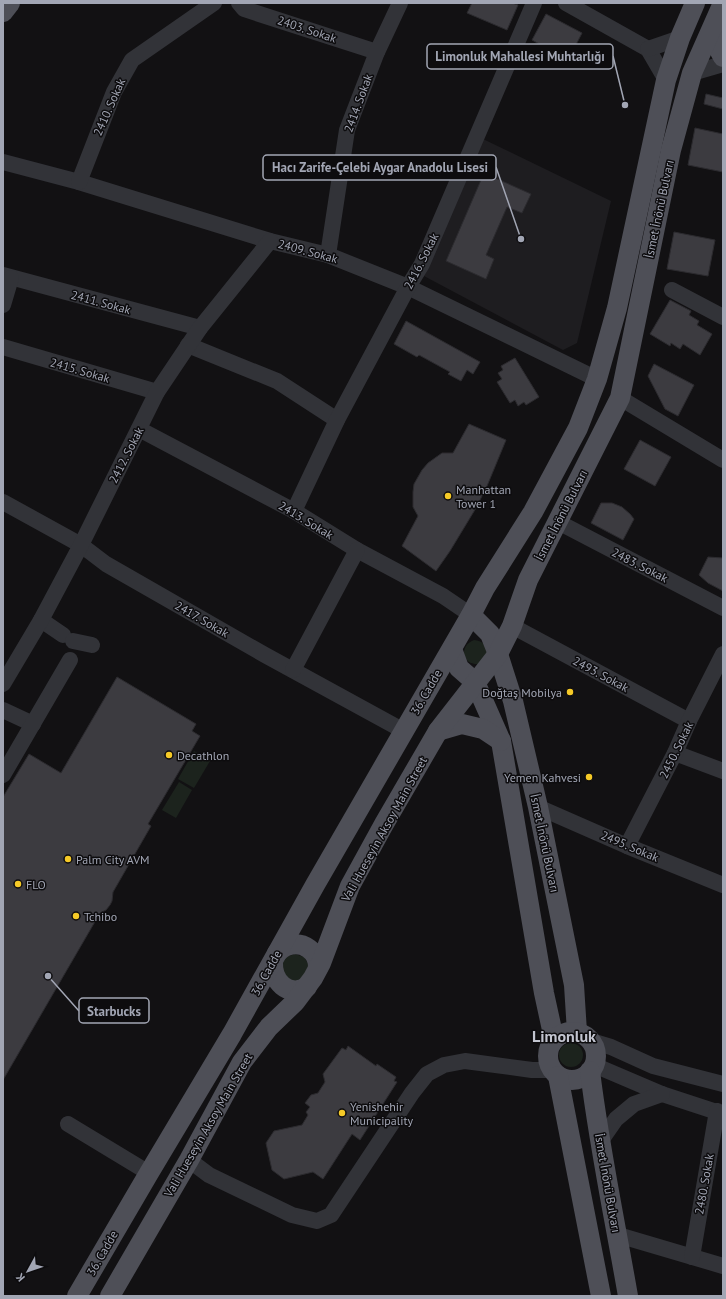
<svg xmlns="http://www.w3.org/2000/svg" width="726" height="1299" font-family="'PT Sans',sans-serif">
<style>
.built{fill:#1e1d20}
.green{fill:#1c231d}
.building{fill:#3c3b40;stroke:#2c2b2f}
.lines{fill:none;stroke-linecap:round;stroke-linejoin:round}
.minor{stroke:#323338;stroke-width:16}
.major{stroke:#4e4f57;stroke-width:20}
.poi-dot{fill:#f6ca27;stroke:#0d0c0e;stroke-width:1.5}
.labels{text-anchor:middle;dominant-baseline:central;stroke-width:3;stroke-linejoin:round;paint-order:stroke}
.street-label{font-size:12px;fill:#a2a6b4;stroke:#0d0c0e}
.poi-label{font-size:12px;fill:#a2a6b4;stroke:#0d0c0e;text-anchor:start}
.district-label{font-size:16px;font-weight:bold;fill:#c3c5d0;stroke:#0d0c0e}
.leader{fill:none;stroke:#a2a6b4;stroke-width:1.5}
.callout-dot{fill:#a2a6b4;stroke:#0d0c0e;stroke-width:1.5}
.callout{fill:#0d0c0e;stroke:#a2a6b4;stroke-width:1.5}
.callout-label{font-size:13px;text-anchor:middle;font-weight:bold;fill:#a2a6b4}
</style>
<rect width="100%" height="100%" fill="#121113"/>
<!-- built -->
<polygon class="built" points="483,139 611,201 577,343 563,350 424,276"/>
<!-- green -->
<g class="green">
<path d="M474 640C483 641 485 644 488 652L480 664C462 666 458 646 474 640Z"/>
<polygon points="194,751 210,761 194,788 178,779"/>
<polygon points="179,782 192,790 176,818 162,810"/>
<polygon points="295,954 304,957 309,965 302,981 288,981 281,965 286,957"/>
<circle cx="571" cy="1055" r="12"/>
</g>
<!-- building -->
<g class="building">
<polygon points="472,3 512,3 518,5 507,30 467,13"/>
<polygon points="546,14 582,33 568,60 532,40"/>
<polygon points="706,94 723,98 723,109 704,104"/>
<polygon points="695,128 723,134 723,172 688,165"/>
<polygon points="484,173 531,194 522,213 507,207 486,255 494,259 486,279 446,261"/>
<polygon points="674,232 715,240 708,276 667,269"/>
<polygon points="670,300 691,311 689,315 699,321 697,325 712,334 700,355 683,344 680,349 671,343 670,346 650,334"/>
<polygon points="406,321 480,362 473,374 467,370 461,381 448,374 450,372 419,355 417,357 394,344"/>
<polygon points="515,358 539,397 526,405 524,402 518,406 515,400 510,403 497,382 502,379 498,373 503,370 501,366"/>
<polygon points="654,364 694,385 678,416 665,409 648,376"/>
<polygon points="469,424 506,440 487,486 476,508 450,551 436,571 402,546 418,516 413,507 413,492 414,484 422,470 428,463 442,453 453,453"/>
<polygon points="640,440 671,457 655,486 624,469"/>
<polygon points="601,503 612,503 622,507 630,514 634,519 623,540 591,523"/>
<polygon points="708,557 723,558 723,591 708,583 699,575"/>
<polygon points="117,677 196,724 192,731 200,736 148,824 151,826 113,892 112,901 110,905 106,910 100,913 3,1080 3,797 29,754 61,773"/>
<polygon points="348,1046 376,1066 377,1064 396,1077 394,1081 397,1082 360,1140 352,1134 323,1179 313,1172 284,1179 272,1170 266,1143 274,1131 302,1125 308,1115 306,1112 310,1107 305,1103 311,1095 318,1093 325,1082 323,1074 342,1048 346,1050"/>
</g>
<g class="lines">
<!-- minor -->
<g class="minor">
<polyline points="239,3 244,9 377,52"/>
<polyline points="566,3 648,49"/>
<polyline points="648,49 666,80"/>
<polyline points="648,49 680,38"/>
<polyline points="692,73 723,64"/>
<polyline points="3,162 79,182 270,241 328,255 408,287 597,379"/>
<polyline points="79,182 114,92 132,60 214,3"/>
<polyline points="328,255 347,130 377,52 400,3"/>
<polyline points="3,275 200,328"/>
<polyline points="672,290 723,317"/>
<polyline points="3,305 11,278"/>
<polyline points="188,345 277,381 337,420"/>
<polyline points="3,347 157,392"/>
<polyline points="620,398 723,460"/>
<polyline points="139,429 294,511 357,550 443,596 471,615"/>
<polyline points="3,502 81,545 106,564 265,655 404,731"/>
<polyline points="294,511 337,420 408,287 422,264 534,3"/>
<polyline points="558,522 723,608"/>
<polyline points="41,620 63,635"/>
<polyline points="512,626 689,721"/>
<polyline points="73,641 92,645"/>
<polyline points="293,670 357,550"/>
<polyline points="3,684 41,620 81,545 157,392 200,328 270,241"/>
<polyline points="3,710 33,724"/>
<polyline points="675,753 723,771"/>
<polyline points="3,775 70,660"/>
<polyline points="538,807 627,846 723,885"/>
<polyline points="627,846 675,753 689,721 723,654"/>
<polyline points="591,1041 611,1047 653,1066 723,1084"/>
<polyline points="594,1065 662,1094 723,1114"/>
<polyline points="68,1124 149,1173"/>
<polyline points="600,1142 616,1119 634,1104 662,1094"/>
<polyline points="189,1160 209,1175 292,1215 317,1221 331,1215 412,1093 427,1074 444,1065 465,1061 532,1070 552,1070"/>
<polyline points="618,1235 723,1266"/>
<polyline points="692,1257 717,1111"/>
</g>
<!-- major -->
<g class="major">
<polyline points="3,12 10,3"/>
<polyline points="717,23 717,46 723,57"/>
<polyline points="471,615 490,634 498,654 513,701 538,807 574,985 577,1032"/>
<polyline points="452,649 459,668 475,682 501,741 544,993 554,1039"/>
<polyline points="438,731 462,724 483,729 501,741"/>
<path d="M277 953C280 950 283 947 287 946 303 940 319 952 318 968"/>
<path d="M273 962C272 981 288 998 307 987"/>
<circle cx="572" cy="1056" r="24"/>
<path d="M590 1071C599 1146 615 1221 628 1296"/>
<polyline points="558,1076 601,1296"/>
<polyline points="77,1296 149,1173 232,1034 315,885 471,615 485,588 533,512 578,428 597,379 617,308 666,80 680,38 695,3"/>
<polyline points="110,1296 189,1160 242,1062 269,1027 295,1002 313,978 321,963 350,886 384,824 438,731 498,654 512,626 528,580 620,398 671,150 692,73 723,3"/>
</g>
</g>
<!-- markers -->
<g class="poi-dot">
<circle cx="448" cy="496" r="4"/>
<circle cx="570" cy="692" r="4"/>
<circle cx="169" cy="755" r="4"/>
<circle cx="589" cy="777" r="4"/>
<circle cx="68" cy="859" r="4"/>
<circle cx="18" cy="884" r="4"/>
<circle cx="76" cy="916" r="4"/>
<circle cx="342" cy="1113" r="4"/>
</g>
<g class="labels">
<!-- street labels -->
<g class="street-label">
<text transform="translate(307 29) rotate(18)">2403. Sokak</text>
<text transform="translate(358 103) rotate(-70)">2414. Sokak</text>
<text transform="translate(109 107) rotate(-66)">2410. Sokak</text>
<text transform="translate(659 209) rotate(-78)">İsmet İnönü Bulvarı</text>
<text transform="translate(308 251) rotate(15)">2409. Sokak</text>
<text transform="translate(421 261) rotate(-63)">2416. Sokak</text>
<text transform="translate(101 302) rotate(15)">2411. Sokak</text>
<text transform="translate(80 370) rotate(16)">2415. Sokak</text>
<text transform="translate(126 455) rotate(-63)">2412. Sokak</text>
<text transform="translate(561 515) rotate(-63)">İsmet İnönü Bulvarı</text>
<text transform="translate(306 520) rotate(31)">2413. Sokak</text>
<text transform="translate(640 565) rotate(27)">2483. Sokak</text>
<text transform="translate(202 619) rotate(30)">2417. Sokak</text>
<text transform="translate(601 674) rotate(28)">2493. Sokak</text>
<text transform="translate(426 692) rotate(-60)">36. Cadde</text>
<text transform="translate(676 750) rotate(-64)">2450. Sokak</text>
<text transform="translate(384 829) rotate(-61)">Vali Hueseyin Aksoy Main Street</text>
<text transform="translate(545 843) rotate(78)">İsmet İnönü Bulvarı</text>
<text transform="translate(630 846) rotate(23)">2495. Sokak</text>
<text transform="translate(266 973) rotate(-61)">36. Cadde</text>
<text transform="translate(208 1125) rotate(-60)">Vali Hueseyin Aksoy Main Street</text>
<text transform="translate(608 1183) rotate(80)">İsmet İnönü Bulvarı</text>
<text transform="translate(704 1184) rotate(-80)">2480. Sokak</text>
<text transform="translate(102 1253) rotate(-60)">36. Cadde</text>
</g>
<!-- poi labels -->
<g class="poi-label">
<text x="456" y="489">Manhattan<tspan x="456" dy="14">Tower 1</tspan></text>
<text x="562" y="692" text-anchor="end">Doğtaş Mobilya</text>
<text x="177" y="755">Decathlon</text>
<text x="581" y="777" text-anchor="end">Yemen Kahvesi</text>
<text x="76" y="859">Palm City AVM</text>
<text x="26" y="884">FLO</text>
<text x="84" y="916">Tchibo</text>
<text x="350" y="1106">Yenishehir<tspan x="350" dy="14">Municipality</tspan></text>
</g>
<!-- district labels -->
<g class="district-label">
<text x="564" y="1036">Limonluk</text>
</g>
</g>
<!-- callouts -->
<path class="leader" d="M625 105L613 56M521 239L496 167M48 976L79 1011"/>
<g class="callout-dot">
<circle cx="625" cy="105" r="4"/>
<circle cx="521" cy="239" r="4"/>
<circle cx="48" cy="976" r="4"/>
</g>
<g class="callout">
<rect x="427" y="44" width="186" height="25" rx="4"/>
<rect x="263" y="155" width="233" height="25" rx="4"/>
<rect x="79" y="998" width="70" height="25" rx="4"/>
</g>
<g class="callout-label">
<text x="520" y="61">Limonluk Mahallesi Muhtarlığı</text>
<text x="380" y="172">Hacı Zarife-Çelebi Aygar Anadolu Lisesi</text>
<text x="114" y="1016">Starbucks</text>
</g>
<!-- border -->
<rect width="726" height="1299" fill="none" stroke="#a2a6b4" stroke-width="8"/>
<!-- north arrow -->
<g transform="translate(28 1271) rotate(230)" stroke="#0d0c0e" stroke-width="3" paint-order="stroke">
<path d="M0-3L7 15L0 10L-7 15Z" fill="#a2a6b4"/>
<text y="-6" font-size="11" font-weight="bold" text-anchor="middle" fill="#a2a6b4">K</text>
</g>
</svg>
